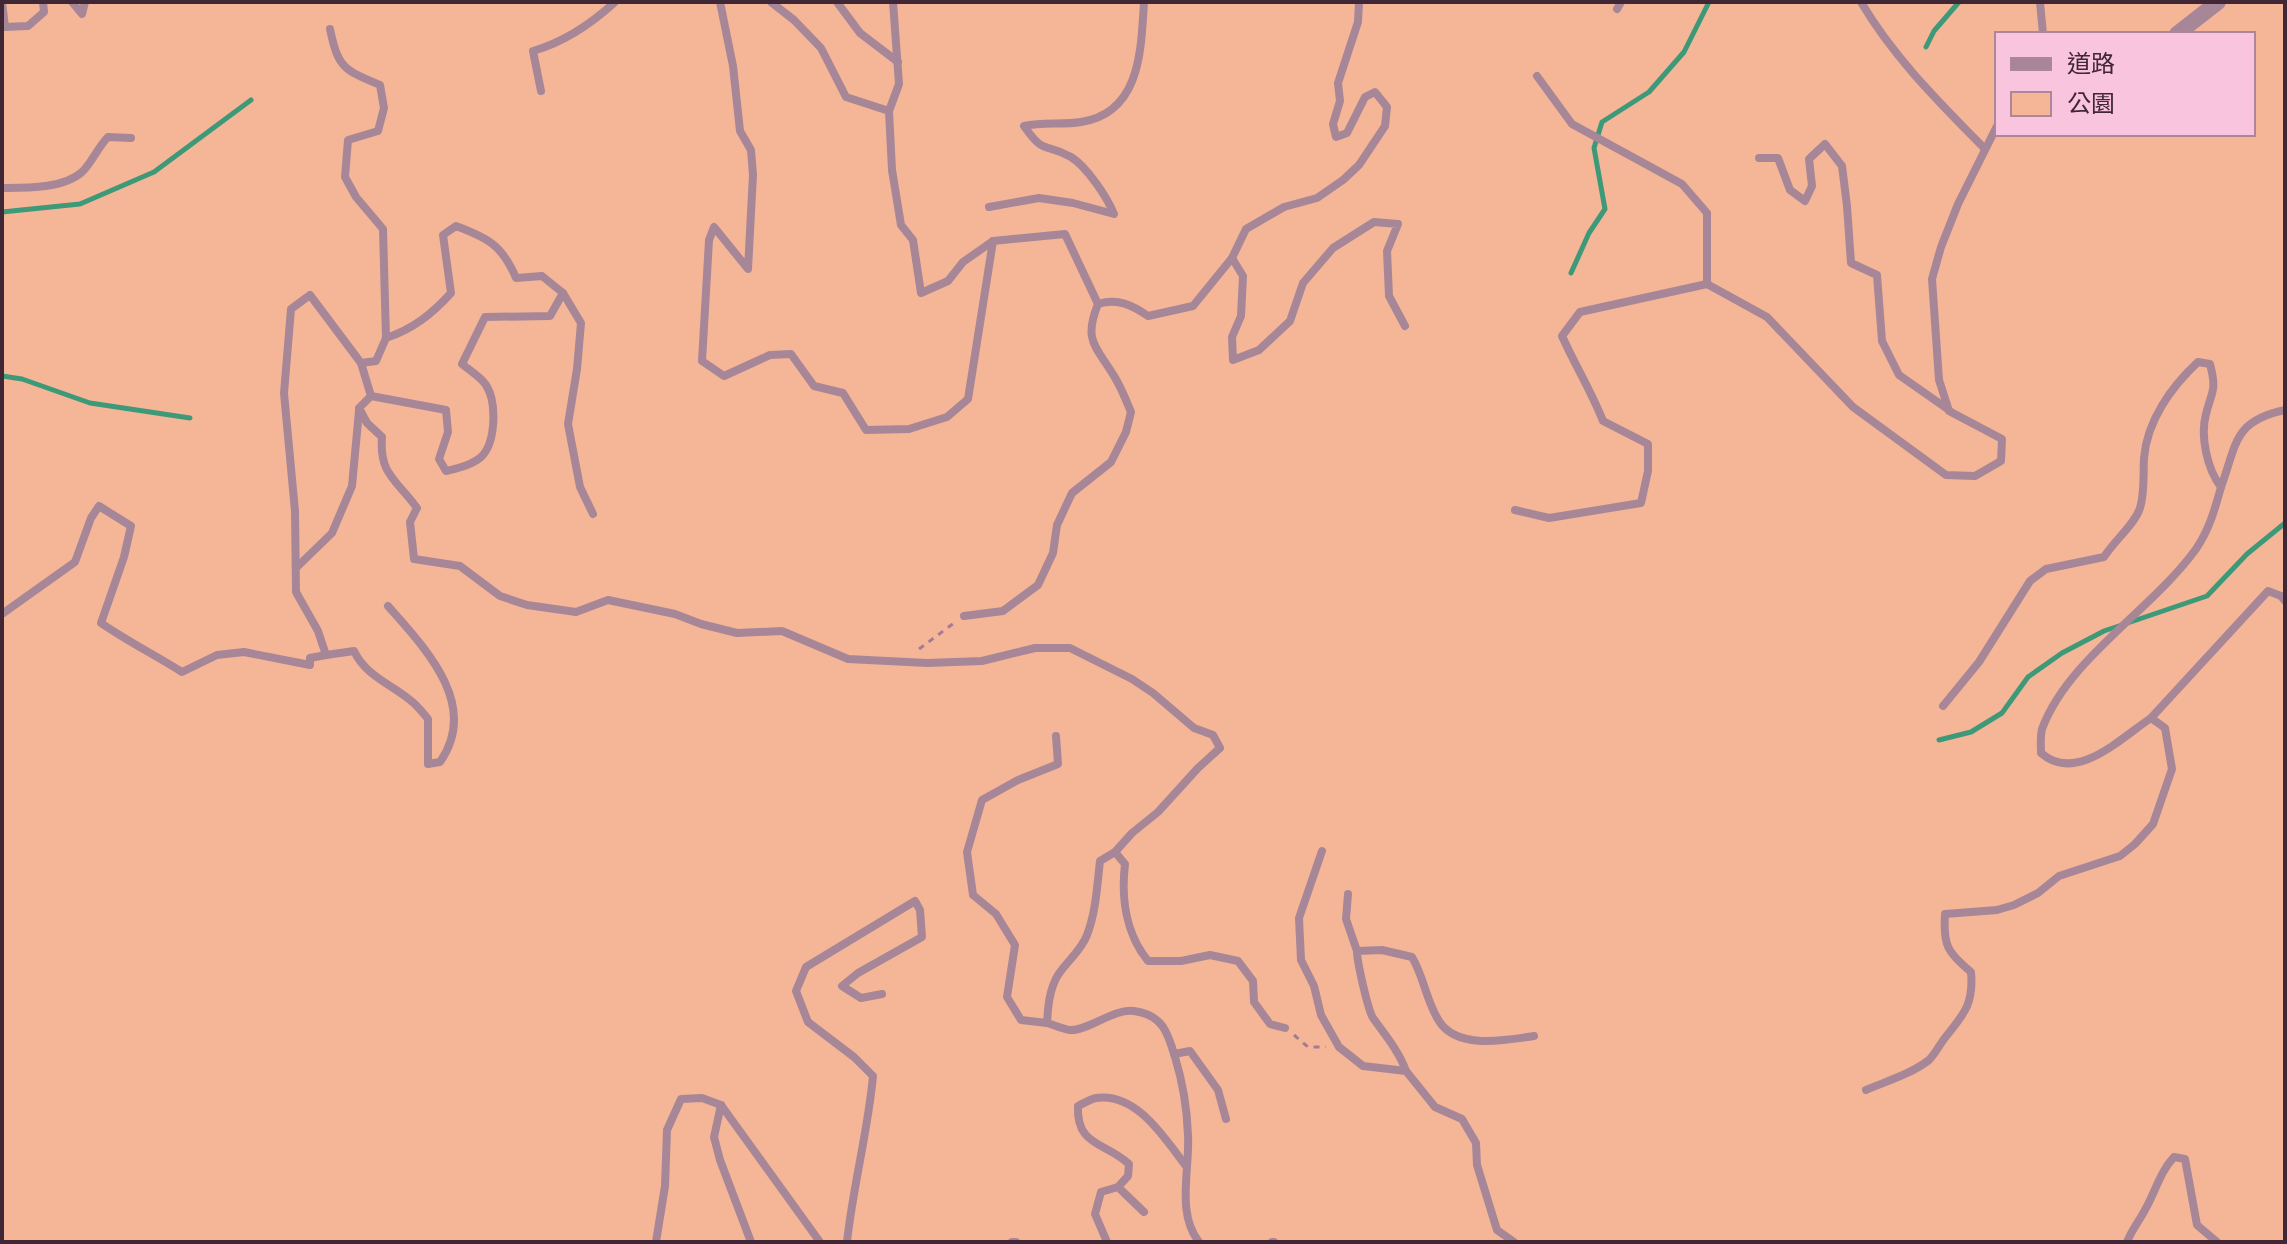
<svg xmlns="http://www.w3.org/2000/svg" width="2287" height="1244" font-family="Lora,'Noto Sans TC',serif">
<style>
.green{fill:#f5b698;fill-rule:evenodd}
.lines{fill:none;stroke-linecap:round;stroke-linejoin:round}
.stream{stroke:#3e9979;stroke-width:5}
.path{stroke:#a57c91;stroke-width:3;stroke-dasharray:6 6;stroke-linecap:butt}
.lane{stroke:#a78797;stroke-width:8}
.street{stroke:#a78797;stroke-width:16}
</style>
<rect width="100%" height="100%" fill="#f9c4de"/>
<!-- green -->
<path class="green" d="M2 2H2285V1242H2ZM1997 34H2253V134H1997Z"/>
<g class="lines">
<!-- stream -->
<g class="stream">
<polyline points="1926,47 1934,31 1959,2"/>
<polyline points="2,212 80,204 154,172 251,100"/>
<polyline points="1571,273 1589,233 1605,209 1594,148 1602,122 1649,92 1684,52 1709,2"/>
<polyline points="2,376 22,379 90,403 190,418"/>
<polyline points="1939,740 1971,732 2002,713 2028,677 2062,653 2104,631 2207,596 2247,554 2285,523"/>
</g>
<!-- path -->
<g class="path">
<polyline points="919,649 954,623"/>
<polyline points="1294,1035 1308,1047 1326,1047"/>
</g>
<!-- lane -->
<g class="lane">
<polyline points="2,2 5,27 28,26 44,12 43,2"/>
<polyline points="72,2 82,14 85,2"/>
<polyline points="720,2 733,66 740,131 751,150 753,175 748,269 714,227 709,240 702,361 724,376 770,355 791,354 814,386 843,393 866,430 909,429 947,417 968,399 993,241"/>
<polyline points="771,2 794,20 821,48 846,97 889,111"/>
<polyline points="837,2 860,33 898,62"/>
<polyline points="893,2 899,84 889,111 892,170 901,225 913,240 921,293 948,281 963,262 993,241 1065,234 1098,304"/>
<path d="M1861 2C1894 58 1939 102 1984 148"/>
<polyline points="2040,2 2043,34"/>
<polyline points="1617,9 1621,2"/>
<path d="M330 29C338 68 344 70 380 85L384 108 378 131 348 140 345 177 356 197 383 229 386 338"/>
<polyline points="1537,76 1572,124 1682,184 1707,213 1707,284"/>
<path d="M541 91 533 51C564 42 591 24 615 2"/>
<polyline points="1759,158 1778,158 1790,190 1805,201 1812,186 1809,159 1825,144 1842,166 1847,206 1851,263 1877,275 1882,341 1899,375 1949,410"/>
<path d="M2 188C25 188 63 189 82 172 91 164 98 147 108 137L131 138"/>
<path d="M989 207 1039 198 1073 203 1114 214C1107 197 1087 167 1071 157 1044 142 1045 156 1024 126 1043 122 1062 125 1081 122 1141 113 1141 49 1144 2"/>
<polyline points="1232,258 1243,276 1241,316 1232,337 1233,360 1259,350 1290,321 1303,283 1333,248 1374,222 1398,224 1387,251 1389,296 1405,326"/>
<path d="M361 363 371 396 359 408 367 423 382 437C379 475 397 480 417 508L410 522 414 559 460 566 500 596 527 605 576 612 608 600 675 614 701 624 737 633 782 631 848 659 927 663 982 661 1035 648H1070L1132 679 1153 693 1194 728 1213 735 1220 748 1198 768 1158 812 1132 833 1115 852 1100 861C1097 886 1096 912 1087 935 1081 951 1067 961 1058 975 1049 990 1048 1007 1047 1023 1054 1025 1063 1029 1070 1030 1088 1031 1114 1008 1134 1011 1163 1015 1168 1033 1175 1057 1183 1083 1187 1108 1188 1135 1190 1170 1176 1213 1199 1242"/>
<path d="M371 396 446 410 448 432 439 459 446 471C458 468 472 465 481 457 496 443 497 402 486 385 481 377 469 370 462 364L485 317 550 316 563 293"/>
<path d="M1515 510 1549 518 1641 503 1648 471V444L1603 421C1591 391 1575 365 1562 336L1580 312 1707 284 1767 317 1853 407 1946 475 1975 476 2001 461 2002 439 1949 411 1939 380 1932 279 1941 247 1958 204 1997 126"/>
<polyline points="297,567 332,533 352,486 359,411"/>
<path d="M2 614 75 562 91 518 99 506 131 526 124 557 101 623C127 641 155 655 182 672L217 655 244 652 310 665V658L326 655 318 631 296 592 295 511 284 393 291 309 310 295 361 363 376 361 386 338C413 329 432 314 451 293L443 235 456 226C488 238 502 245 516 278L542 276 563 293 581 323 577 369 568 424 580 487 593 514"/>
<path d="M964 616 1003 611 1038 585 1053 553 1057 525 1072 493 1111 462 1126 432 1131 412C1126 400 1121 387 1114 376 1096 346 1083 341 1098 304 1118 298 1132 305 1148 316L1193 306 1232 258 1246 229 1284 207 1317 198 1343 180 1359 165 1385 126 1387 107 1375 92 1365 97 1347 133 1336 137 1333 124 1340 101 1338 83 1358 22 1359 2"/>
<path d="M326 655 354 651C366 676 389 683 410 700 417 705 423 713 428 719V764L440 762C480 705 426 649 388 606"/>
<path d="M1943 706 1979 662 2030 581 2046 569 2104 557C2114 541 2135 524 2140 508 2145 492 2143 474 2144 458 2147 421 2171 387 2198 362L2210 364C2217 391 2212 390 2206 414 2200 436 2207 469 2221 487 2237 444 2233 421 2285 410"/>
<polyline points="2151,718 2268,591 2281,596 2285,601"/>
<polyline points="1322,851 1299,918 1301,960 1314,986 1321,1015 1339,1047 1363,1066 1406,1071 1435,1107 1462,1119 1476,1143 1477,1165 1497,1230 1514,1242"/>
<path d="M1115 852 1125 864C1121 898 1126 934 1148 961H1181L1210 955 1238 961 1253 981 1254 1002 1270 1024 1285 1028"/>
<polyline points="1348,894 1346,919 1357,951"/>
<polyline points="1047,1023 1021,1020 1007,997 1015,945 996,914 973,895 967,852 982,800 1018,780 1058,764 1056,736"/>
<polyline points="1174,1054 1190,1051 1218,1090 1226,1119"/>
<path d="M1406 1071C1399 1051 1385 1035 1373 1018 1368 1010 1357 962 1357 951L1382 950 1412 957C1424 977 1426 1001 1439 1021 1457 1050 1506 1040 1534 1036"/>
<path d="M1866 1090C1887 1081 1911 1074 1929 1060 1935 1054 1939 1046 1944 1039 1963 1015 1974 1005 1971 972 1947 952 1943 945 1945 914L1997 910 2014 905 2038 893 2059 876 2120 856 2135 844 2153 824 2172 769 2165 728 2151 718C2121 738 2076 784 2041 753 2041 746 2040 737 2042 729 2068 659 2152 610 2196 549 2209 530 2215 509 2221 487"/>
<polyline points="721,1105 714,1137 720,1160 751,1242"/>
<path d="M1118 1187 1128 1176 1129 1164C1105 1142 1076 1146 1078 1106 1084 1103 1091 1099 1096 1098 1137 1092 1165 1139 1186 1166"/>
<polyline points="656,1242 665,1186 667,1130 681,1099 702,1098 721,1105 820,1242"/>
<path d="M847 1242C853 1186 868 1131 873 1076L854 1057 808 1022 796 991 806 967 915 901 920 910 922 937 858 973 842 986 861 998 882 994"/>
<polyline points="1012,1242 1016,1242"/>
<polyline points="1107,1242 1095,1214 1101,1192 1118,1187 1144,1212"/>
<polyline points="1272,1242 1274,1242"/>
<path d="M2127 1242C2132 1229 2140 1220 2146 1208 2156 1190 2160 1172 2174 1157L2185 1159 2197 1225 2217 1242"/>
</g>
<!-- street -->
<polyline class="street" points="2177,34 2218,2"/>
</g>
<!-- border -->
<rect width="2287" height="1244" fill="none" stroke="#412735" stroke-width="8"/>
<!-- legend -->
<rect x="1995" y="32" width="260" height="104" fill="#f9c4de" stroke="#af859a" stroke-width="2"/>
<rect x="2011" y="58" width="40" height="12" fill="#a78797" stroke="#af859a" stroke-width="2"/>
<text x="2067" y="72" font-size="24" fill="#412735">道路</text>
<rect x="2011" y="92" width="40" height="24" fill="#f5b698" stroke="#af859a" stroke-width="2"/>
<text x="2067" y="112" font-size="24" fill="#412735">公園</text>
</svg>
